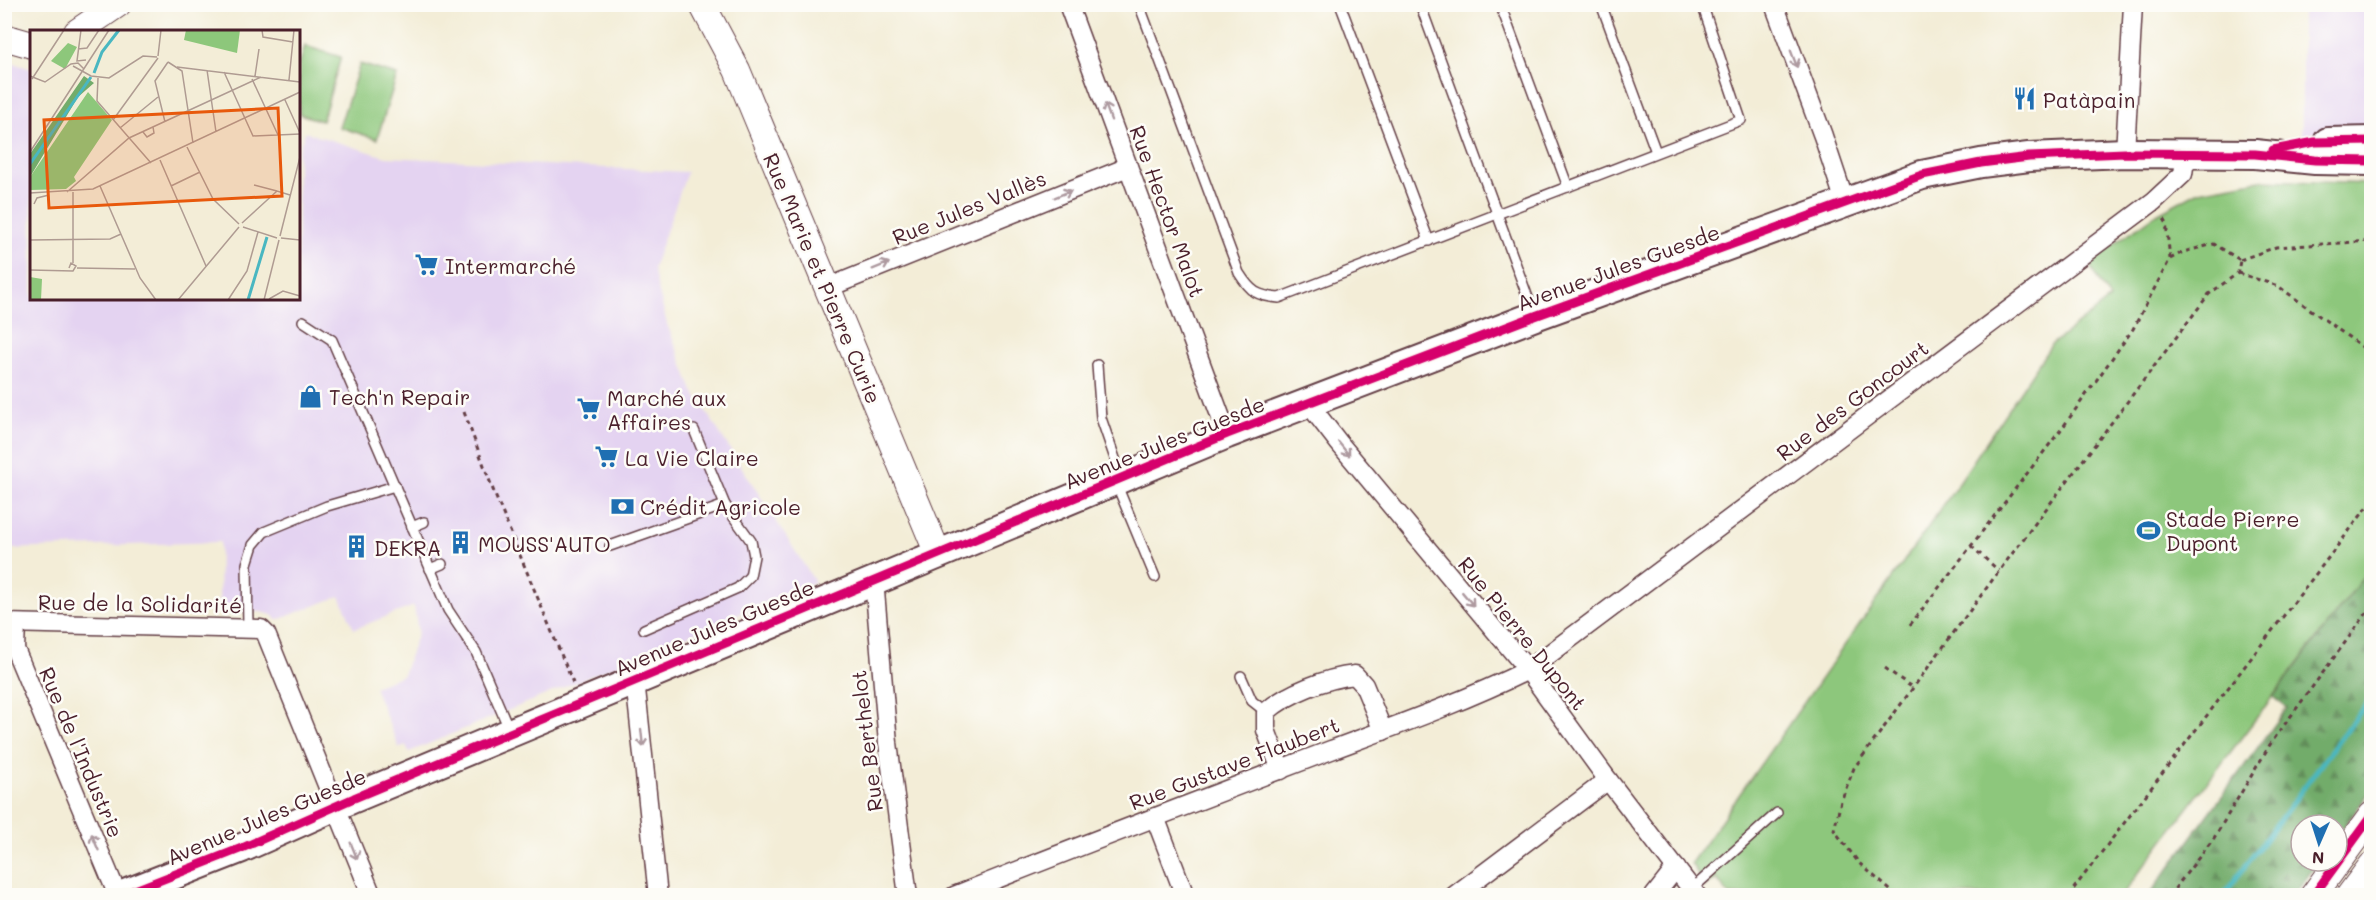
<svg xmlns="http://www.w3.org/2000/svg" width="2376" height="900" font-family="Mali,sans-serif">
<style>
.built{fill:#e4d3f1}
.green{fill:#8dc77b;stroke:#6c7353;stroke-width:1.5}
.forest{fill:url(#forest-firs);stroke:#5e664b;stroke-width:1.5}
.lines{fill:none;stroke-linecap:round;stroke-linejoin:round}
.stream{stroke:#49b7c1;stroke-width:5}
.lane-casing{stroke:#633e45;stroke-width:12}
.street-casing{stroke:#633e45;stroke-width:21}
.secondary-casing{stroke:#633e45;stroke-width:28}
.primary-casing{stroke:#633e45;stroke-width:32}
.path{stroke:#633e45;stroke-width:3;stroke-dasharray:4.5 4.5;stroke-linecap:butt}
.lane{stroke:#fff;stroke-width:9}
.street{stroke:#fff;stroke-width:18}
.secondary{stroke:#fff;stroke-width:26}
.primary{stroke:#fff;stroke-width:28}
.cycleway-casing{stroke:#fdfcf7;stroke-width:13}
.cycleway{stroke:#d6006c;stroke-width:9}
.oneway{stroke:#ae9aa0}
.labels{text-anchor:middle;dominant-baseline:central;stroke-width:5;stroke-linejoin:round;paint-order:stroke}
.poi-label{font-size:21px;fill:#4a1f2b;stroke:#fdfcf7;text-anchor:start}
.street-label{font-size:21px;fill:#4a1f2b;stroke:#fdfcf7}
.inset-river{fill:none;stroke:#49b7c1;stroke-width:3}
.inset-road{fill:none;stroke:#af9b92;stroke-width:1.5}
.view{fill:#e8590c;fill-opacity:0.15;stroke:#e8590c;stroke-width:3}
.inset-edge{fill:none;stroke:#4a1f2b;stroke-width:3}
</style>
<defs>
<pattern id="forest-firs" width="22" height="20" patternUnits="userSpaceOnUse" patternTransform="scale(1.5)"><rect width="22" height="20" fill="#72ac6b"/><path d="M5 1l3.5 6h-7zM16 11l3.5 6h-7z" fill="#608b58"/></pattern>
</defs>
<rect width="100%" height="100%" fill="#fdfcf7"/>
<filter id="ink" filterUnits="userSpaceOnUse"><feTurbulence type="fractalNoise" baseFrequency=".0167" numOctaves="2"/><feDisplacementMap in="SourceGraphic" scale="12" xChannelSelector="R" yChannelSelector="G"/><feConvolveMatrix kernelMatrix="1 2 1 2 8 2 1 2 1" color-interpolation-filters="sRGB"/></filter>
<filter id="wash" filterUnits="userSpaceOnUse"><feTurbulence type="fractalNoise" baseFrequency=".008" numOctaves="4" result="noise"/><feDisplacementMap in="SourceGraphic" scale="24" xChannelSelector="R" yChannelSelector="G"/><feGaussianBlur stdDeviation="1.35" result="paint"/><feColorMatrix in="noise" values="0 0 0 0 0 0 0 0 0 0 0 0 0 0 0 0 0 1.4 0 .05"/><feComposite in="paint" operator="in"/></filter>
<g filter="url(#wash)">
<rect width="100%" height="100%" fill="#f3edd7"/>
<!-- built -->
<g class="built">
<polygon points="2302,5 2371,5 2371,141 2302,145"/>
<polygon points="4,60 31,69 32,298 298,298 298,154 305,132 386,157 687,172 653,269 667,324 693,391 815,582 409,752 406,745 399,748 374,687 403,675 418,632 414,606 354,629 340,596 277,620 272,615 262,612 219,611 220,542 5,549"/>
</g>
<!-- green -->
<g class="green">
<polygon points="305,46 341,57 322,121 299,114 299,65"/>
<polygon points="360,64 397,75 377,139 339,127"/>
<polygon points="2260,180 2371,184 2371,567 2122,895 1729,895 1717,879 1705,886 1691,863 1952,493 2051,345 2110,299 2088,263 2155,215 2199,191"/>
</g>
<!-- forest -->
<polygon class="forest" points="2371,567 2371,790 2337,837 2337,825 2301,825 2301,861 2319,861 2294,895 2149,895 2287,708 2273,697"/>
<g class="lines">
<!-- stream -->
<polyline class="stream" points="2223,896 2372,696"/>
</g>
</g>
<g filter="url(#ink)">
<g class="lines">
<defs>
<g id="lane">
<path d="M1139 4 1239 273C1251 292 1257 296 1279 298L1741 120 1702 4"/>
<polyline points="1340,4 1429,241"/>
<polyline points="1420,4 1534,314"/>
<polyline points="1500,4 1568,187"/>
<polyline points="1601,4 1656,152"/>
<polyline points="303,321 332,340 448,610 476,652 509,729"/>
<polyline points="1097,365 1101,418 1121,476"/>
<polyline points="694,430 725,505"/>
<polyline points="1116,483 1155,577"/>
<polyline points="412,527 424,522"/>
<polyline points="610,546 725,505 751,541 754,556 750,576 738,588 644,629"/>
<polyline points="430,569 442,564"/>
<polyline points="248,627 247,564 253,545 264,532 327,506 395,486"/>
<polyline points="1241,676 1252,701 1266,712"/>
<polyline points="1692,889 1777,813"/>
</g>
<g id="street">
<polyline points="1068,4 1227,434"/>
<polyline points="1774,4 1823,136 1845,202"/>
<polyline points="2125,153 2133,4"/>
<polyline points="827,288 1128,167"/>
<polyline points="1308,403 1339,443 1528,670 1608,780 1697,896"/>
<polyline points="874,580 888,743 908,896"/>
<polyline points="4,623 261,629 266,634 372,896"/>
<polyline points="16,624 15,649 118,896"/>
<polyline points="635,680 658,896"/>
<path d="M1281 770 1266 730V712C1287 693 1327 678 1355 675L1364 685 1383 731"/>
<polyline points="1155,817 1185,896"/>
<path d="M954 896C1079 846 1205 798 1331 750 1398 725 1465 701 1528 670L2154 201 2183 174 2186 153"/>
<polyline points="1454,896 1608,780"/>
<polyline points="1654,896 1676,868"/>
</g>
<g id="secondary">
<polyline points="702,4 737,70 938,554"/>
<polyline points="77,32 118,4"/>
<polyline points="4,37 32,45"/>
<polyline points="2313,896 2372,815"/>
<polyline points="2349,896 2372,865"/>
</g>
<g id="primary">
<polyline points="2328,142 2372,141"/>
<polyline points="120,896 242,848 354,798 1227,434 1535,316 1922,175 1981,163 2029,157 2125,153 2255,154 2315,160 2372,161"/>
</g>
</defs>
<!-- lane casing -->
<use href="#lane" class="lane-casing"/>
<!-- street casing -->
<use href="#street" class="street-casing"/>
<!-- secondary casing -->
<use href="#secondary" class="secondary-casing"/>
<!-- primary casing -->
<use href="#primary" class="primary-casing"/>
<!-- path -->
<g class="path">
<polyline points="2170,259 2183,252 2214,244 2240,260"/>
<polyline points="2240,260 2276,247 2372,241"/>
<polyline points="2238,273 2278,286 2372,354"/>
<polyline points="464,412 495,495 573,683"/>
<polyline points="1971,546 1999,571"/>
<polyline points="1910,625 2063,427 2133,329 2170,259 2166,222 2162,216"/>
<polyline points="1885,668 1913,688"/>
<polyline points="1897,896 1859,863 1834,830 1841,801 1854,768 1999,571 2209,294 2238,273 2240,260"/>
<polyline points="2068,896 2372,501"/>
<polyline points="2169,896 2214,838 2271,743 2372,606"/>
</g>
<!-- lane -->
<use href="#lane" class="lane"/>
<!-- street -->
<use href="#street" class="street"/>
<!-- secondary -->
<use href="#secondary" class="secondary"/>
<!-- primary -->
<use href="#primary" class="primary"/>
<defs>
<g id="cycleway">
<polyline points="2273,150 2315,142 2372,141"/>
<polyline points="120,896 242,848 354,798 1227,434 1535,316 1922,175 1981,163 2029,157 2125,153 2255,154 2315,160 2372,161"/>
<polyline points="2313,896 2372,815"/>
</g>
</defs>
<!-- cycleway casing -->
<use href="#cycleway" class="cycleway-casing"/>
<!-- cycleway -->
<use href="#cycleway" class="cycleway"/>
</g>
<!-- one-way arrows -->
<defs><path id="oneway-shaft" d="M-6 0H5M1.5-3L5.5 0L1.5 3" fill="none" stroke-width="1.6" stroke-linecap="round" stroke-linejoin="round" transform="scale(1.5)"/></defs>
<g class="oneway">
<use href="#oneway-shaft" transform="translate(1794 59) rotate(69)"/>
<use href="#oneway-shaft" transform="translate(1108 112) rotate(-110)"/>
<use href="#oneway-shaft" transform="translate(1063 194) rotate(-22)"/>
<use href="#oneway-shaft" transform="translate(881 266) rotate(-22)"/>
<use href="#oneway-shaft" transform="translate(1344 449) rotate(51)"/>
<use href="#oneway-shaft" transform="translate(1468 599) rotate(50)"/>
<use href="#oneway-shaft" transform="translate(642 738) rotate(84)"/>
<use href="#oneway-shaft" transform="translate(95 842) rotate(-113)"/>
<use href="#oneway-shaft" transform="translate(354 851) rotate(68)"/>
</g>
</g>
<!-- icons -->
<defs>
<symbol id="restaurant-bare" viewBox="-9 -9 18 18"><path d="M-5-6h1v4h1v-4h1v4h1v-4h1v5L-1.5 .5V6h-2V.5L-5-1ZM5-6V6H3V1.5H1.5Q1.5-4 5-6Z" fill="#1f6fb2" stroke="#fdfcf7" stroke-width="2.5" paint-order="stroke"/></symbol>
<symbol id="supermarket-bare" viewBox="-9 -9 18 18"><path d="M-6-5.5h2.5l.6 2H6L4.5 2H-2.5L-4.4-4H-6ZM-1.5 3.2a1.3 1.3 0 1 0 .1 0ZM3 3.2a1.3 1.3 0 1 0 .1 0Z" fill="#1f6fb2" stroke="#fdfcf7" stroke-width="2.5" paint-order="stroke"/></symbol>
<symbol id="shop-bare" viewBox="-9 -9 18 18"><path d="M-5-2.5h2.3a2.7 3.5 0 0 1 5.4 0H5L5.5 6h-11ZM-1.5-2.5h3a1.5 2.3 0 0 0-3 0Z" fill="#1f6fb2" stroke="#fdfcf7" stroke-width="2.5" paint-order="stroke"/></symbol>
<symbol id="bank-bare" viewBox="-9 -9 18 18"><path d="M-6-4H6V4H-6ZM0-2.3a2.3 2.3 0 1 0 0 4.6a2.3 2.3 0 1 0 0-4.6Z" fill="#1f6fb2" stroke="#fdfcf7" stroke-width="2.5" paint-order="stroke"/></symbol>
<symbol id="stadium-bare" viewBox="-9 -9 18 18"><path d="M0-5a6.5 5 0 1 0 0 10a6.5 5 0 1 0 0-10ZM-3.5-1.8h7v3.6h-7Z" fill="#1f6fb2" stroke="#fdfcf7" stroke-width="2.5" paint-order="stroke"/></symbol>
<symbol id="building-bare" viewBox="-9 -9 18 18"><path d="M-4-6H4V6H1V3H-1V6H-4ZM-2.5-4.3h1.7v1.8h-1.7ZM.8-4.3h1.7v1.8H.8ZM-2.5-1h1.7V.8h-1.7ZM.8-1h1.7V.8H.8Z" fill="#1f6fb2" stroke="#fdfcf7" stroke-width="2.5" paint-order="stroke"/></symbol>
</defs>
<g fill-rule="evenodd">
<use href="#restaurant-bare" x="2008" y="82" width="33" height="33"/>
<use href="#supermarket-bare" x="410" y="248" width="33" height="33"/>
<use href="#shop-bare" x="294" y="380" width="33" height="33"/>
<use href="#supermarket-bare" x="572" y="392" width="33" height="33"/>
<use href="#supermarket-bare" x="590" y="440" width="33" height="33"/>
<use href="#bank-bare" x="606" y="490" width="33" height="33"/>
<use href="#stadium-bare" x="2132" y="514" width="33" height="33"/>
<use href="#building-bare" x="444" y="526" width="33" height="33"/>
<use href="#building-bare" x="340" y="530" width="33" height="33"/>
</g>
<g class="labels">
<!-- poi labels -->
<g class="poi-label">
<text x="2043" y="99">Patàpain</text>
<text x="445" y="265">Intermarché</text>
<text x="329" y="396">Tech'n Repair</text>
<text x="607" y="397">Marché aux<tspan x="607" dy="24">Affaires</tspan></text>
<text x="625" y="457">La Vie Claire</text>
<text x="640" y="506">Crédit Agricole</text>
<text x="2166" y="518">Stade Pierre<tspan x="2166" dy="24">Dupont</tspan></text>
<text x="478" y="543">MOUSS'AUTO</text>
<text x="374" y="547">DEKRA</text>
</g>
<!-- street labels -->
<g class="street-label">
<text transform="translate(969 207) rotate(-22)">Rue Jules Vallès</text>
<text transform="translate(1168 211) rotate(70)">Rue Hector Malot</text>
<text transform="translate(1618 267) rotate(-20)">Avenue Jules Guesde</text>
<text transform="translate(823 278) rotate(67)">Rue Marie et Pierre Curie</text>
<text transform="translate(1852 400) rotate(-37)">Rue des Goncourt</text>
<text transform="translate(1164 442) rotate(-22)">Avenue Jules Guesde</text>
<text transform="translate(140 603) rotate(1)">Rue de la Solidarité</text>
<text transform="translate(714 627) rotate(-23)">Avenue Jules Guesde</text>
<text transform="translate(1523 633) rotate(51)">Rue Pierre Dupont</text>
<text transform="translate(866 741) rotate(-97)">Rue Berthelot</text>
<text transform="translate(82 752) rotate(67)">Rue de l'Industrie</text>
<text transform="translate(1234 763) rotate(-21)">Rue Gustave Flaubert</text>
<text transform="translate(266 816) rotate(-23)">Avenue Jules Guesde</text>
</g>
</g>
<!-- overview -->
<g transform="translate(30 30)">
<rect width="270" height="270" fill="#f3edd7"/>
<path d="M38 13 47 17 35 39 21 31ZM58 62 82 90 44 147 46 151 36 159 0 160V147ZM0 247 12 249 11 270H0Z" fill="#8dc77b"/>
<path d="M54 46 64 53 48 67 0 147V124Z" fill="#72ac6b"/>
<path d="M156 0H210L207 23 154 10Z" fill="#8dc77b"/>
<path class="inset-river" d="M64 43 72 22 89 0M0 134 61 47M218 270 237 207"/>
<path class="inset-road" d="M51 0 47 31 56 30M232 0 233 7 263 12M48 19 57 18 69 0M128 26 131 0M138 32 152 41 163 113M43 36 61 46 79 48 113 26 127 27M147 37 270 52M177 40 186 102M194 42 223 106 270 104M0 46 15 52 41 34 48 33 54 39M225 46 229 19M68 48 67 71 121 133M2 49 34 0M222 49 248 105M259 50 264 0M255 70 270 103M83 90 128 28M135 92 125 51 138 32M90 98 128 67M113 102 117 107 124 103 123 97M157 117 183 169 209 194M0 122 79 0M130 130 176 236M224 155 247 161M70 156 110 248 126 270M141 156 170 142M37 162 99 108 231 47M43 162V233M0 163 63 159 270 62M4 174 7 168 19 165M212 193 247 161 260 165M213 197 247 208M250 206 270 127M251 208 270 210M0 210 80 209 91 204M47 238 105 239M0 240 43 241 46 236 41 233 39 238M239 269 253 261 270 266M148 270 209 197M198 270 217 241 228 202M234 270 249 210"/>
<path class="view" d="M248 78 252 166 19 178 14 90Z"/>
<rect width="270" height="270" class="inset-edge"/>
</g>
<!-- margin -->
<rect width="2376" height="900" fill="none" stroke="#fdfcf7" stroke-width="24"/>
<!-- north arrow -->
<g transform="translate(2319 843) rotate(183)"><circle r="28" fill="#fdfcf7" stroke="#b5a4a5" stroke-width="1.5"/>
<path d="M0-4.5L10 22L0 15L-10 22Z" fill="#1f6fb2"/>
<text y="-9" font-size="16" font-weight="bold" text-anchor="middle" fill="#4a1f2b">N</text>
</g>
</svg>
